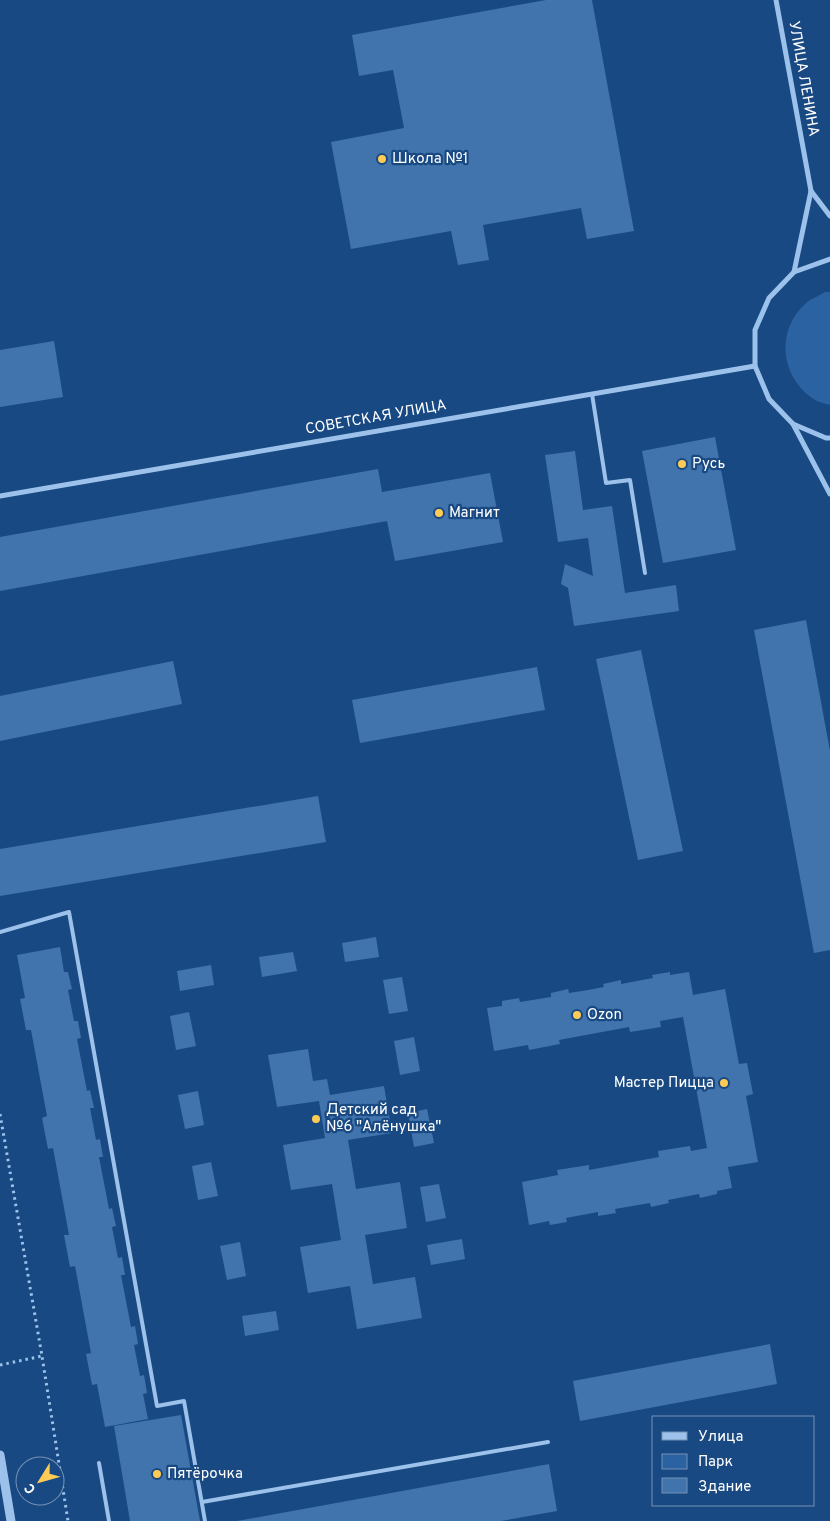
<svg xmlns="http://www.w3.org/2000/svg" width="830" height="1521" font-family="Overpass,sans-serif">
<style>
.green{fill:#2b63a2}
.building{fill:#4173ac}
.lines{fill:none;stroke-linecap:round;stroke-linejoin:round}
.path{stroke:#9cc2eb;stroke-width:3;stroke-dasharray:2.5 4;stroke-linecap:butt}
.service{stroke:#9cc2eb;stroke-width:4}
.minor{stroke:#9cc2eb;stroke-width:5}
.tertiary{stroke:#9cc2eb;stroke-width:9}
.poi-dot{fill:#ffcb57;stroke:#194982;stroke-width:2}
.labels{text-anchor:middle;dominant-baseline:central;stroke-width:4.5;stroke-linejoin:round;paint-order:stroke}
.street-label{font-size:15px;fill:#fff;stroke:#194982}
.poi-label{font-size:15px;fill:#fff;stroke:#194982;text-anchor:start}
</style>
<rect width="100%" height="100%" fill="#194982"/>
<!-- green -->
<path class="green" d="M825 292H830V405C824 403 817 402 812 398 780 375 776 331 805 304 810 299 819 296 825 292Z"/>
<!-- building -->
<g class="building">
<polygon points="546,0 592,0 634,231 587,239 581,208 483,225 489,260 458,265 451,231 351,249 331,142 404,128 393,70 359,76 352,35"/>
<polygon points="54,341 63,397 0,407 0,350"/>
<polygon points="715,437 736,550 663,563 642,451"/>
<polygon points="575,451 583,510 612,506 625,593 676,585 679,611 574,626 568,588 561,584 565,564 593,576 588,538 558,542 545,455"/>
<polygon points="378,469 382,492 490,473 503,542 395,561 387,521 0,591 0,537"/>
<polygon points="806,620 830,751 830,950 814,953 754,630"/>
<polygon points="641,650 683,851 638,860 596,659"/>
<polygon points="173,661 182,704 0,741 0,696"/>
<polygon points="537,667 545,710 360,743 352,700"/>
<polygon points="318,796 326,842 0,896 0,849"/>
<polygon points="376,937 379,957 345,962 342,943"/>
<polygon points="60,947 64,972 68,972 72,989 68,990 74,1021 78,1021 81,1038 77,1039 87,1091 90,1090 94,1108 90,1108 96,1140 100,1139 103,1157 99,1157 109,1209 112,1208 116,1226 112,1227 118,1258 122,1257 125,1275 121,1275 131,1327 135,1326 138,1344 134,1345 140,1376 144,1375 147,1393 143,1394 148,1419 105,1427 97,1384 92,1385 86,1354 91,1353 75,1266 70,1267 64,1235 69,1235 53,1148 48,1149 42,1118 47,1116 31,1030 26,1030 20,999 25,998 17,955"/>
<polygon points="293,952 297,971 262,977 259,957"/>
<polygon points="211,965 214,985 180,991 177,971"/>
<polygon points="670,972 670,975 689,972 693,995 725,989 739,1064 747,1063 753,1094 746,1096 758,1162 728,1167 732,1188 717,1191 717,1194 700,1198 699,1194 668,1200 669,1203 651,1207 650,1203 615,1209 616,1213 598,1216 598,1212 566,1218 567,1222 550,1225 549,1221 529,1225 522,1182 558,1175 557,1170 589,1165 589,1170 659,1157 658,1151 690,1146 691,1151 707,1148 683,1017 660,1021 661,1027 630,1032 629,1027 559,1040 560,1044 529,1050 528,1045 494,1051 487,1008 502,1006 502,1001 519,998 520,1002 551,997 551,993 568,989 569,993 588,990 604,987 603,984 621,980 621,984 653,978 652,975"/>
<polygon points="402,977 408,1011 389,1014 383,980"/>
<polygon points="189,1012 196,1046 176,1050 170,1016"/>
<polygon points="414,1037 420,1071 400,1075 394,1041"/>
<polygon points="308,1049 313,1081 327,1079 330,1095 384,1086 392,1133 348,1140 356,1189 400,1182 407,1228 365,1235 373,1284 415,1277 422,1318 357,1329 350,1286 308,1293 300,1247 341,1240 332,1184 291,1190 283,1145 325,1138 319,1101 277,1107 268,1055"/>
<polygon points="198,1091 204,1125 185,1129 178,1095"/>
<polygon points="427,1109 434,1143 414,1147 408,1113"/>
<polygon points="211,1162 218,1196 198,1200 192,1166"/>
<polygon points="439,1184 446,1218 426,1222 420,1187"/>
<polygon points="462,1239 465,1259 431,1265 427,1245"/>
<polygon points="240,1242 246,1276 227,1280 220,1246"/>
<polygon points="276,1311 279,1330 245,1336 242,1316"/>
<polygon points="770,1344 777,1384 580,1421 573,1381"/>
<polygon points="181,1415 200,1521 130,1521 114,1426"/>
<polygon points="549,1464 557,1511 501,1521 237,1521"/>
</g>
<g class="lines">
<!-- path -->
<g class="path">
<polyline points="0,1114 42,1356 68,1521"/>
<polyline points="0,1365 42,1356"/>
</g>
<!-- service -->
<g class="service">
<polyline points="592,394 606,483 630,480 645,573"/>
<polyline points="0,932 69,912 157,1406 184,1401 205,1521"/>
<polyline points="99,1463 109,1521"/>
<polyline points="202,1502 548,1442"/>
</g>
<!-- minor -->
<g class="minor">
<polyline points="776,0 811,191 794,272"/>
<polyline points="811,191 830,216"/>
<polyline points="830,259 794,272 769,298 755,330 755,366 769,399 793,424 826,438 830,438"/>
<polyline points="793,424 830,494"/>
<polyline points="0,496 755,366"/>
</g>
<!-- tertiary -->
<polyline class="tertiary" points="0,1455 11,1521"/>
</g>
<!-- markers -->
<g class="poi-dot">
<circle cx="382" cy="159" r="5"/>
<circle cx="682" cy="464" r="5"/>
<circle cx="439" cy="513" r="5"/>
<circle cx="577" cy="1015" r="5"/>
<circle cx="724" cy="1083" r="5"/>
<circle cx="316" cy="1119" r="5"/>
<circle cx="157" cy="1474" r="5"/>
</g>
<g class="labels">
<!-- street labels -->
<g class="street-label">
<text transform="translate(803 79) rotate(80)">УЛИЦА ЛЕНИНА</text>
<text transform="translate(376 418) rotate(-10)">СОВЕТСКАЯ УЛИЦА</text>
</g>
<!-- poi labels -->
<g class="poi-label">
<text x="392" y="159">Школа №1</text>
<text x="692" y="464">Русь</text>
<text x="449" y="513">Магнит</text>
<text x="587" y="1015">Ozon</text>
<text x="714" y="1083" text-anchor="end">Мастер Пицца</text>
<text x="326" y="1110">Детский сад<tspan x="326" dy="17">№6 "Алёнушка"</tspan></text>
<text x="167" y="1474">Пятёрочка</text>
</g>
</g>
<!-- legend -->
<rect x="652" y="1416" width="162" height="90" fill="#194982" stroke="#7592b4"/>
<rect x="662" y="1432" width="25" height="8" fill="#9cc2eb" stroke="#7592b4"/>
<text x="698" y="1441" font-size="15" fill="#ffffff">Улица</text>
<rect x="662" y="1454" width="25" height="15" fill="#2b63a2" stroke="#7592b4"/>
<text x="698" y="1466" font-size="15" fill="#ffffff">Парк</text>
<rect x="662" y="1478" width="25" height="15" fill="#4173ac" stroke="#7592b4"/>
<text x="698" y="1491" font-size="15" fill="#ffffff">Здание</text>
<!-- north arrow -->
<g transform="translate(40 1481) rotate(233)"><circle r="24" fill="#194982" stroke="#7592b4"/>
<path d="M0-4L9 19L0 12L-9 19Z" fill="#ffcb57"/>
<text y="-8" font-size="14" font-weight="bold" text-anchor="middle" fill="#ffffff">С</text>
</g>
</svg>
